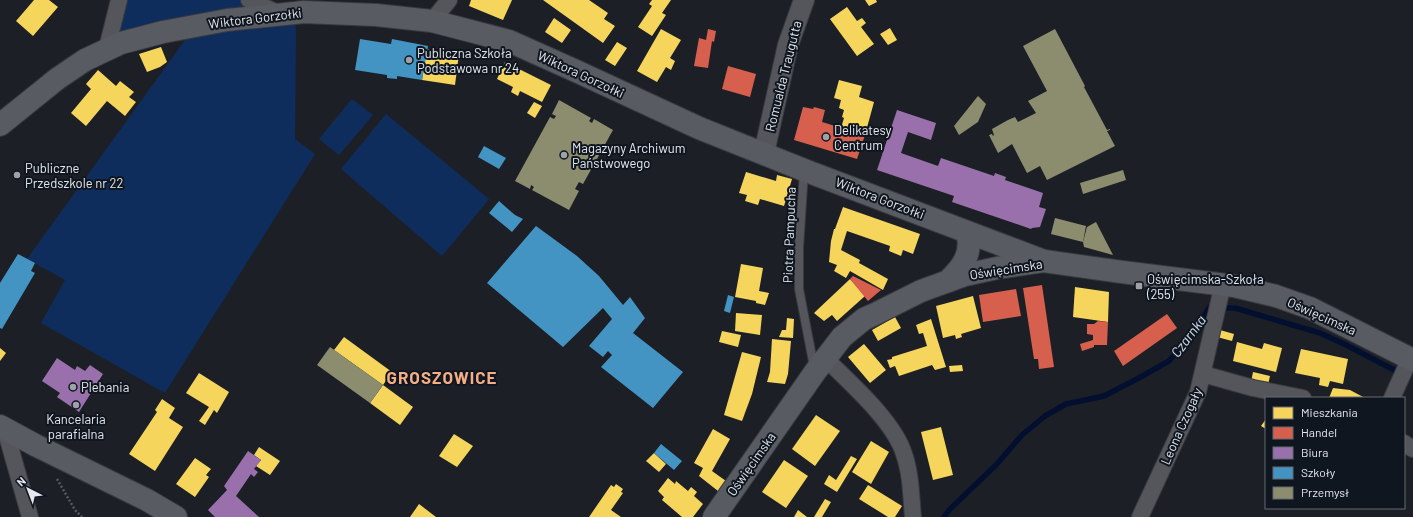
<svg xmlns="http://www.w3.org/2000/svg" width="1413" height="517" font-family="Barlow,sans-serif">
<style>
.green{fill:#0f2d5c}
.homes{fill:#f6d55c}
.shops{fill:#d6604d}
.offices{fill:#9970ab}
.schools{fill:#4393c3}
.industry{fill:#8c8c6e}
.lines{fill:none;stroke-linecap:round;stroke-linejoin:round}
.stream{stroke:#030f2f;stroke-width:5.5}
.service-casing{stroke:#383a3f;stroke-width:10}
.minor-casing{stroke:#383a3f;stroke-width:18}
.tertiary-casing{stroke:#383a3f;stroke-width:22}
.secondary-casing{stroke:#383a3f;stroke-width:24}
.path{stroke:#57595d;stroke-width:2.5;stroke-dasharray:2 2;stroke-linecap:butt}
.service{stroke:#54565b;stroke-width:8}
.minor{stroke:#54565b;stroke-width:16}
.tertiary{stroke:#54565b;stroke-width:20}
.secondary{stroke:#585c62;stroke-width:22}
.poi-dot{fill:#9ea2a8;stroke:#10161f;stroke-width:1.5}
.labels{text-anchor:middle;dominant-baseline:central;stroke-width:4;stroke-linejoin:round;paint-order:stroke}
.street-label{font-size:13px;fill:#e4e8ee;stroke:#10161f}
.poi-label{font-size:13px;fill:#e4e8ee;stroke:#10161f;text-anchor:start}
.water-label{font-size:14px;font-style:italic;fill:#d3e0f4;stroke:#10161f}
.district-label{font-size:17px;font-weight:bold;letter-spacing:1px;fill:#f5ad86;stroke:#10161f}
</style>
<rect width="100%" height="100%" fill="#1c2026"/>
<!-- green -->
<g class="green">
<polygon points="119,0 249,0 295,12 296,34 295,139 315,154 165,393 41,323 65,280 27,259 185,40 192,27 107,48"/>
<polygon points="352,99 373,115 339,155 319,139"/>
<polygon points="386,114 489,199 442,256 341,169"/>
</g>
<!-- homes -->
<g class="homes">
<polygon points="34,0 49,0 58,7 33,36 16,21"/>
<polygon points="471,0 512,0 503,20 469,6"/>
<polygon points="543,0 589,0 608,13 604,19 615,26 603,43"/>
<polygon points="652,0 671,0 662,13 666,15 652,36 638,27 652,6 649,4"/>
<polygon points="865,0 876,0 877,2 869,6"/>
<polygon points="847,7 857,21 862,18 866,23 861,27 874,44 857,56 830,19"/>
<polygon points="554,18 571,30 562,43 545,32"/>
<polygon points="890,28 897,40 888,45 880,34"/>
<polygon points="661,29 681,40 670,58 675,61 671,70 666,67 657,82 637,71"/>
<polygon points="617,42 627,48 615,66 605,60"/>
<polygon points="161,47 167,62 160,67 147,72 139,54"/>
<polygon points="427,49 459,54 455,85 422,80"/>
<polygon points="505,62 551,85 542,102 520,91 518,96 511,92 513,87 497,79"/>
<polygon points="98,70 116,86 120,81 134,92 129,97 136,102 125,116 107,101 86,126 71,113 91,89 86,84"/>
<polygon points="839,80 862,86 859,97 874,102 865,135 841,128 844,118 842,117 844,110 839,108 841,100 834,98"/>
<polygon points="534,102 542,106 535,118 527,113"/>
<polygon points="746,172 776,181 777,175 792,179 784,206 760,199 758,205 745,201 747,195 739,193"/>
<polygon points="843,207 920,234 913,254 903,250 901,256 889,251 890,246 847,231 841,250 860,260 859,263 888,279 883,290 850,271 846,278 834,271 837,265 829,262 831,241 834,229 835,229"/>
<polygon points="741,264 763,268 759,291 769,293 765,305 756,303 756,301 735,297"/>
<polygon points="850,279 865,296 837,321 832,315 824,321 814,313"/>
<polygon points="1075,287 1109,292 1108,322 1073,317"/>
<polygon points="973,296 981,328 961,334 962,337 956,339 955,335 943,338 936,306"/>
<polygon points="736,313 762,315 760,335 735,331"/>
<polygon points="895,317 901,328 878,341 872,330"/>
<polygon points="787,318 794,319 793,338 779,337 782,330 786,330"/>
<polygon points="931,319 946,367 935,370 932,365 899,376 895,366 890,368 887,360 892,359 892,357 927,346 923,333 919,334 916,325"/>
<polygon points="1220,330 1234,334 1232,341 1217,337"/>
<polygon points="722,331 741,335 738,347 719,342"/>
<polygon points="344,337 392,372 383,385 334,350"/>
<polygon points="772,339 791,341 788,374 785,384 767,382 770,372"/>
<polygon points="1237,342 1262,349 1264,343 1282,348 1276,372 1233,361"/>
<polygon points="864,344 886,370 870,383 848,357"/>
<polygon points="0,348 6,353 0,361"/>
<polygon points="1301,349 1348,359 1343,384 1330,381 1328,387 1319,385 1320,378 1295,373"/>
<polygon points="742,352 761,357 752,394 742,421 724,415"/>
<polygon points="962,365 963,371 950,372 949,366"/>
<polygon points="1253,372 1270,376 1268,385 1251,382"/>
<polygon points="199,373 229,392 217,413 214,410 205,425 199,421 209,407 186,393"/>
<polygon points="383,385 413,407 400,425 370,403"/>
<polygon points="1333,388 1350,390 1365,398 1329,398"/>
<polygon points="162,399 175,408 169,418 183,427 155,471 129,454 157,412 155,410"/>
<polygon points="816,415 840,431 815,466 792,449"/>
<polygon points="1266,419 1266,429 1261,426"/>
<polygon points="941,427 953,475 933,480 921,432"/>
<polygon points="713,429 730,439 712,471 726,481 718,491 699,476 703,468 694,463"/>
<polygon points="454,434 473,446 457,467 439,456"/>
<polygon points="871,441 889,452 871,484 852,472"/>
<polygon points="259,447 280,461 270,475 256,466 261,460 254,455"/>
<polygon points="654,453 666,464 659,472 646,461"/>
<polygon points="851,456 857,459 837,492 824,484 829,475 836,480"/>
<polygon points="195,458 211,469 206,475 209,477 195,497 176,484"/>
<polygon points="784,460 808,476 786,508 762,492"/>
<polygon points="668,478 675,484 676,481 688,491 691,487 697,492 694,496 703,504 693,517 682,517 662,500 664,497 658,491"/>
<polygon points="616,484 623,489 621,492 623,493 611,510 621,517 589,517 611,485 614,487"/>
<polygon points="868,485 902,506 895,517 888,517 859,499"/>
<polygon points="825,499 831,502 822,517 814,517"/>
<polygon points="419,504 436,517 410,517"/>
<polygon points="798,510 807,517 794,517"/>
</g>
<!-- shops -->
<g class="shops">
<polygon points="708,29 716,31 714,42 712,41 708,68 694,66 699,38 706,40"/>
<polygon points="728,66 756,74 750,97 722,89"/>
<polygon points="803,107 813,109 814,107 825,110 822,122 865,135 857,159 794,140"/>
<polygon points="853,276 881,290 868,301 850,279"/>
<polygon points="1042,285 1054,367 1039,369 1038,359 1034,359 1023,288"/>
<polygon points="1016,289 1021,316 983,322 979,295"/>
<polygon points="1167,314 1177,328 1123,366 1114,351"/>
<polygon points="1098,321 1108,322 1107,345 1094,345 1094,347 1082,351 1080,344 1093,340 1093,335 1087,334 1087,324 1094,324"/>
</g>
<!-- offices -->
<g class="offices">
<polygon points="897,110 936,123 931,140 908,132 901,153 938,166 941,158 994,176 995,173 1006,177 1005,180 1043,193 1039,207 1046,209 1040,227 1032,228 1031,229 952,202 954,196 877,170"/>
<polygon points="57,358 75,370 77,366 85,371 90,365 103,374 79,412 57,397 60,393 42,381"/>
<polygon points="248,451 261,460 254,469 258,472 254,477 251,474 236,496 259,517 215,517 208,510 227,490 224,486"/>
</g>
<!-- schools -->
<g class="schools">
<polygon points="360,39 391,44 392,39 428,46 422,80 397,76 397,79 387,78 387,75 355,70"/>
<polygon points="484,146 506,158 499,169 478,157"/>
<polygon points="499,201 515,215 523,219 512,232 489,213"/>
<polygon points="536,226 577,256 599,276 623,305 630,297 645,318 633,333 683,372 653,408 601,367 612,355 608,351 603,357 589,346 612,319 603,308 563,347 487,283"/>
<polygon points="18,254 35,263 31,271 35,273 2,329 0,328 0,283"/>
<polygon points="728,295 734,297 730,313 724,311"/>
<polygon points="661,444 682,461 674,470 654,453"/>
</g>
<!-- industry -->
<g class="industry">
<polygon points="1055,29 1085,86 1084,87 1107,130 1110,129 1110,130 1107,131 1115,146 1047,180 1040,166 1027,173 1012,144 998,153 989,135 992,134 993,136 994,135 992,129 1008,120 1015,117 1018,122 1036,113 1028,101 1047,91 1023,46"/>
<polygon points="978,96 986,104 978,122 959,135 954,126"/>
<polygon points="559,100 591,118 589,121 592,123 594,119 613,130 583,184 579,182 575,189 579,191 569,210 532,190 534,187 531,185 530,189 515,181 550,117 554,119 556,116 552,114"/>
<polygon points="1123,170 1126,180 1083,194 1080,183"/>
<polygon points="1055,218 1086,226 1083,242 1051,234"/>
<polygon points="1096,222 1113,255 1084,247 1083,242 1087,227"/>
<polygon points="330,347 383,385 370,403 317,365"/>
</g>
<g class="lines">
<!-- stream -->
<polyline class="stream" points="944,517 949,510 996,465 1022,435 1045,416 1066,404 1104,396 1137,379 1169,361 1193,333 1209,308 1235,308 1320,333 1346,345 1396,371 1400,365"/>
<defs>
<polyline id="service" points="804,171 799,248 799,289 814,367"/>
<g id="minor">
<polyline points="249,0 280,14"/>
<polyline points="432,21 449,0"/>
<polyline points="107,48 119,0"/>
<path d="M825 358C849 382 894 421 904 454 911 474 911 495 913 517"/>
<polyline points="1203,374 1253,388 1303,398"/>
<polyline points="1392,398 1410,358"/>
<polyline points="5,429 30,517"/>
<polyline points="1404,443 1413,449"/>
<polyline points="1140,517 1198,392 1223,284"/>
</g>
<polyline id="tertiary" points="764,153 788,45 804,0"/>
<g id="secondary">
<polyline points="0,125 57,79 85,60 121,43 163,32 227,20 304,12 376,15 432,21 509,41 576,71 699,128 804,170 1044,261"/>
<path d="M948 281C963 267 973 253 967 232"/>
<polyline points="0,426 37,446 147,500 176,517"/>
<polyline points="714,517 815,372 842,337 864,319 875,314 921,291 965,275 997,268 1044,261 1122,272 1234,286 1276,296 1310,308 1413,360"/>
</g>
</defs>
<!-- service casing -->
<use href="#service" class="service-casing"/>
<!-- minor casing -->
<use href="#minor" class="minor-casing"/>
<!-- tertiary casing -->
<use href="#tertiary" class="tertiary-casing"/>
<!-- secondary casing -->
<use href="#secondary" class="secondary-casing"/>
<!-- path -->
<polyline class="path" points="57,479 75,510 82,517"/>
<!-- service -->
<use href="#service" class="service"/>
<!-- minor -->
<use href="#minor" class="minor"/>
<!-- tertiary -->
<use href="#tertiary" class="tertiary"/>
<!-- secondary -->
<use href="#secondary" class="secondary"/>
</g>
<!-- markers -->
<g class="poi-dot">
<circle cx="409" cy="60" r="4"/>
<circle cx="826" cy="137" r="4"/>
<circle cx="564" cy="155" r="4"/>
<circle cx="17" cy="175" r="4"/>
<rect x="1135" y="282" width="8" height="8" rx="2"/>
<circle cx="73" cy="387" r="4"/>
<circle cx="76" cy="405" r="4"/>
</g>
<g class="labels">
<!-- street labels -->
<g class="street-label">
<text transform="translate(255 18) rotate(-7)">Wiktora Gorzołki</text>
<text transform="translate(581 74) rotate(25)">Wiktora Gorzołki</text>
<text transform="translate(783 76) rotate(-76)">Romualda Traugutta</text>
<text transform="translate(880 198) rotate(21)">Wiktora Gorzołki</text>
<text transform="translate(789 235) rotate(-88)">Piotra Pampucha</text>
<text transform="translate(1006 269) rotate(-9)">Oświęcimska</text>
<text transform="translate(1322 316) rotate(24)">Oświęcimska</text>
<text transform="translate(1181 426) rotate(-66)">Leona Czogały</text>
<text transform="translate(751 464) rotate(-55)">Oświęcimska</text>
</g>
<!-- poi labels -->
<g class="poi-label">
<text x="417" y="53">Publiczna Szkoła<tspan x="417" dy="15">Podstawowa nr 24</tspan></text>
<text x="834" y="130">Delikatesy<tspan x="834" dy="15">Centrum</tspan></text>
<text x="572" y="148">Magazyny Archiwum<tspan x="572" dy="15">Państwowego</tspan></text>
<text x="25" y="168">Publiczne<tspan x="25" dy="15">Przedszkole nr 22</tspan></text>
<text x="1147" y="279">Oświęcimska-Szkoła<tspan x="1147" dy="15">(255)</tspan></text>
<text x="81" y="387">Plebania</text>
<text x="76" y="419" text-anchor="middle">Kancelaria<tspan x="76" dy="15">parafialna</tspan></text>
</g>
<!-- water labels -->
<g class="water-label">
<text transform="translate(1188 336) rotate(-53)">Czarnka</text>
</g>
<!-- district labels -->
<g class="district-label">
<text x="442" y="377">GROSZOWICE</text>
</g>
</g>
<!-- legend -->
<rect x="1265" y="397" width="140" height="112" fill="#10161f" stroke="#656a72"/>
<rect x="1273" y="407" width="20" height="12" fill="#f6d55c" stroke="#656a72"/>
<text x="1301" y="417" font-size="12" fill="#e4e8ee">Mieszkania</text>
<rect x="1273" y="427" width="20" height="12" fill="#d6604d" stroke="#656a72"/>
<text x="1301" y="437" font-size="12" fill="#e4e8ee">Handel</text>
<rect x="1273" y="447" width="20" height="12" fill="#9970ab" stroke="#656a72"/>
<text x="1301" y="457" font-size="12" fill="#e4e8ee">Biura</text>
<rect x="1273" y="467" width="20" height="12" fill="#4393c3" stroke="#656a72"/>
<text x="1301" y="477" font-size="12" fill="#e4e8ee">Szkoły</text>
<rect x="1273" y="487" width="20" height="12" fill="#8c8c6e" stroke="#656a72"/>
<text x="1301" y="497" font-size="12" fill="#e4e8ee">Przemysł</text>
<!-- north arrow -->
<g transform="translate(28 489) rotate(318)" stroke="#10161f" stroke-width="3" paint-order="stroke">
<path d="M0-3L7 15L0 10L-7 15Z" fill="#e4e8ee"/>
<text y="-6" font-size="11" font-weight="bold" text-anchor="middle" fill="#e4e8ee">N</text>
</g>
</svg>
